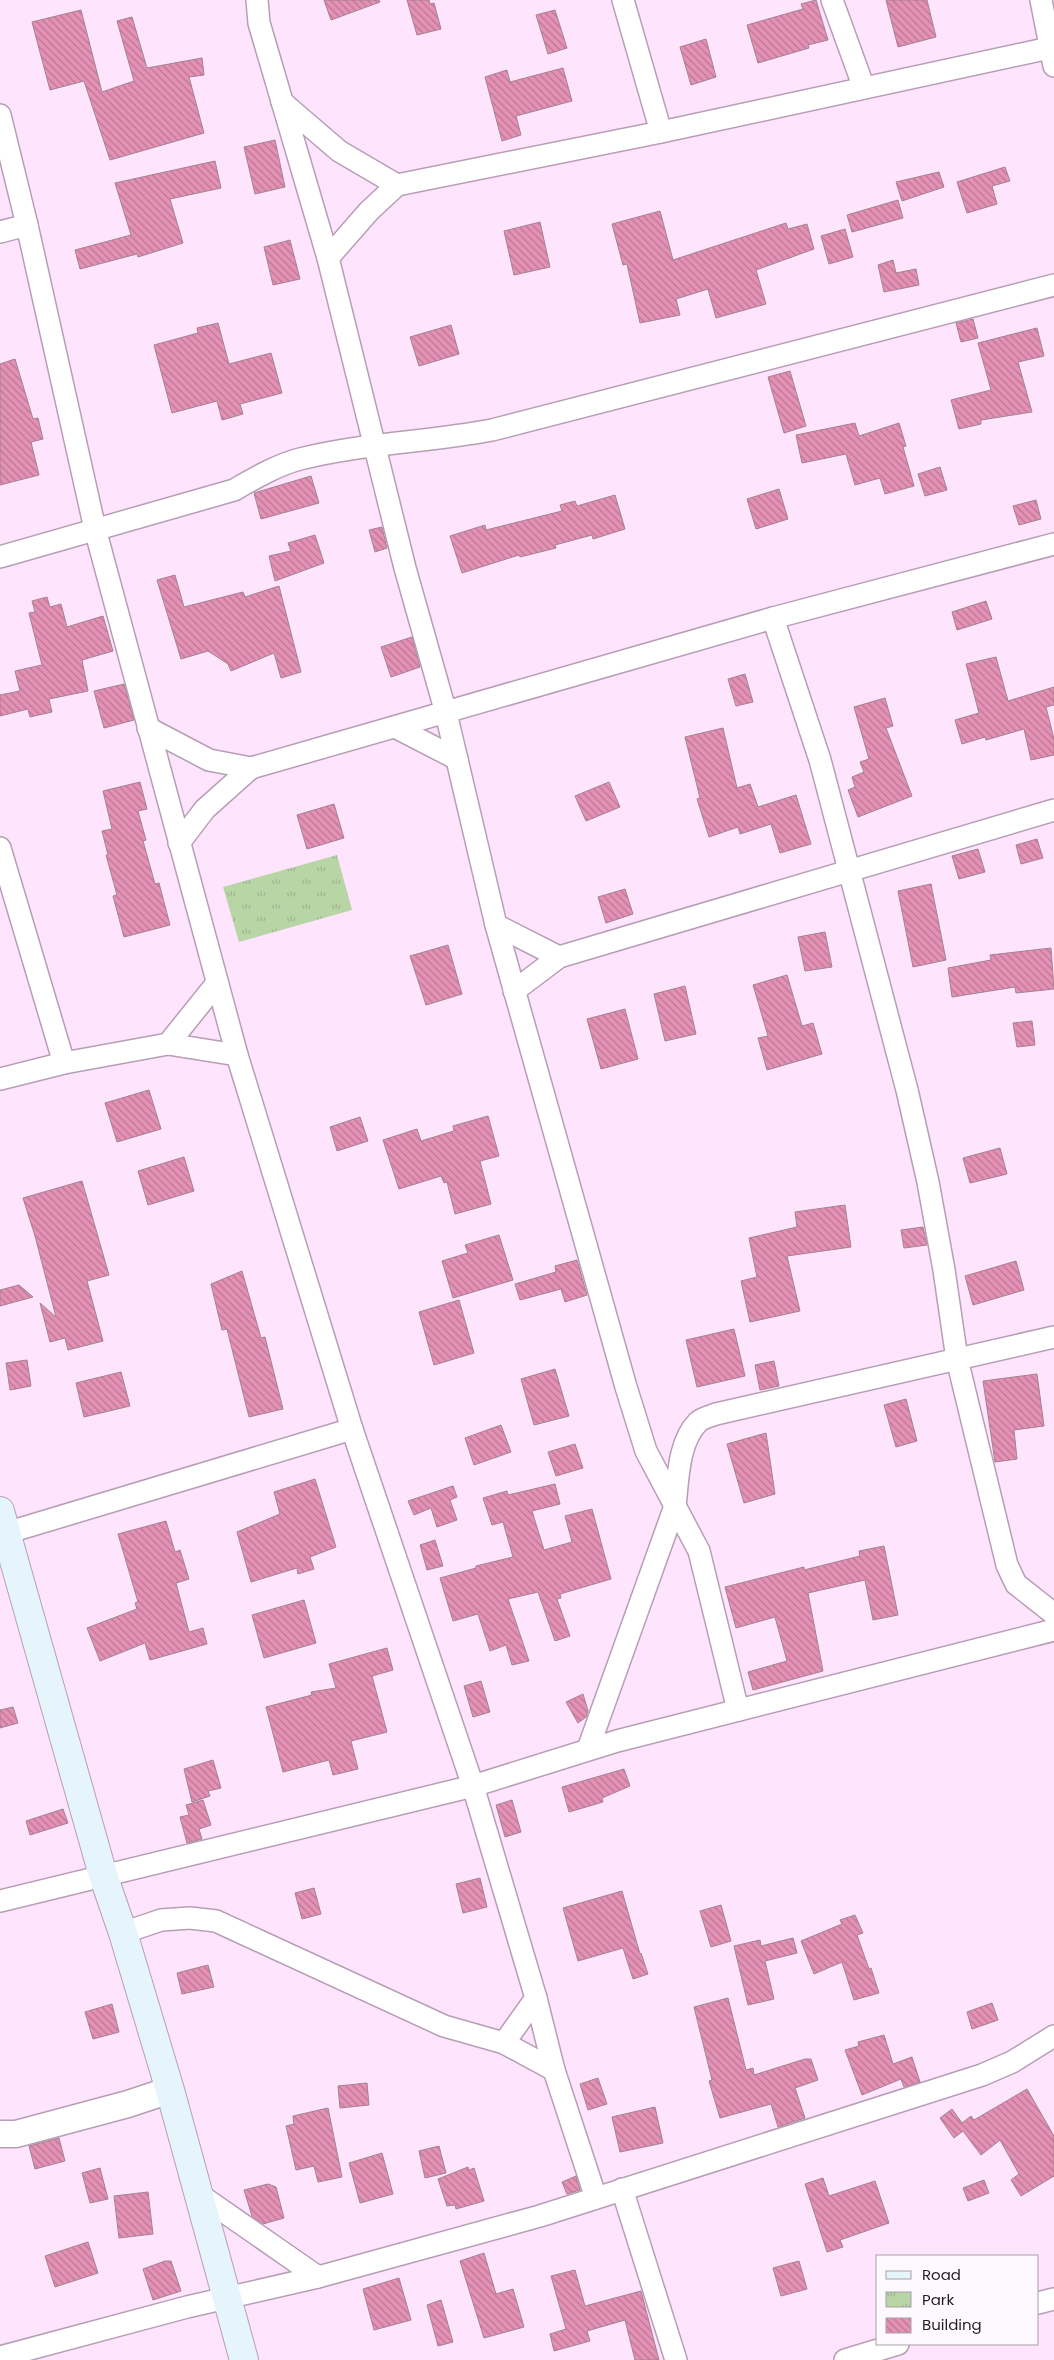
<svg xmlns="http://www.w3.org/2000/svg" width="1054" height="2360" font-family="Poppins,sans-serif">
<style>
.park{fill:url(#park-tufts)}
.building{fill:url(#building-back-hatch);stroke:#a38290}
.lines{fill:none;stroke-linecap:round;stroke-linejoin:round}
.minor-casing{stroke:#b79eb6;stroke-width:24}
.tertiary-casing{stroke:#b79eb6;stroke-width:29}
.secondary-casing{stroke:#b79eb6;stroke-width:30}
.minor{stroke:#fff;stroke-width:21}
.tertiary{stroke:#fff;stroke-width:26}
.secondary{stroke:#e6f4fb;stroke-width:28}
</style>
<defs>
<pattern id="park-tufts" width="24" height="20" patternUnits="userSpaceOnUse" patternTransform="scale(1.25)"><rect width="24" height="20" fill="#b8d5a5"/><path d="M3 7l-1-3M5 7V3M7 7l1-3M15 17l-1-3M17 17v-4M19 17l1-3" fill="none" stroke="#9eb68e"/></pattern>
<pattern id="building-back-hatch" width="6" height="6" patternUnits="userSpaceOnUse" patternTransform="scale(1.25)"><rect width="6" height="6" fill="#e591b6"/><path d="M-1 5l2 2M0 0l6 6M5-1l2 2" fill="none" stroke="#b97694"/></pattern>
</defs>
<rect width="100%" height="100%" fill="#fee4fd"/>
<!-- park -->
<polygon class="park" points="337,855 352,910 239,942 223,887"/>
<!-- building -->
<g class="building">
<polygon points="324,0 379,0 380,2 331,20"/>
<polygon points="407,0 429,0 430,4 434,3 441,29 417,35"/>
<polygon points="816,0 828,40 808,45 809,48 758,63 747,25 803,9 801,4"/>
<polygon points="886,0 927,0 936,37 898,47"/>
<polygon points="81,10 102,92 134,81 117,21 132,17 147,68 202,58 204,75 189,77 204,133 110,160 84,81 50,90 32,22"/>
<polygon points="555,10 567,48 548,54 536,15"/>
<polygon points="706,39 716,77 691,85 680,47"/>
<polygon points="563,68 572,101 516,116 521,135 502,141 485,77 507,70 510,82"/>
<polygon points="275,140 285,187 255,194 244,147"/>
<polygon points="215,161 221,188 170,199 183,243 138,257 137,254 80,269 75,250 131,235 115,183"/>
<polygon points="1005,167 1010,181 992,186 997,204 967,213 957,182"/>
<polygon points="939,172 944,187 902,201 896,182"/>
<polygon points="898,200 903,218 852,232 847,215"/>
<polygon points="660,211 673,260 786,223 788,229 807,224 814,249 756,270 766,304 716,318 708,289 676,299 680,315 640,323 627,264 623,265 612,224"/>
<polygon points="540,222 550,267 514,275 504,231"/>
<polygon points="845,229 853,257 829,264 821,236"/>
<polygon points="290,240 300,279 273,285 264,247"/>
<polygon points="893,260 896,273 916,269 919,285 884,292 878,265"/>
<polygon points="973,319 978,338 961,342 956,323"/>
<polygon points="218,323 229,364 271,353 282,393 240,404 243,414 222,420 217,401 172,413 154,345 198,333 197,328"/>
<polygon points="451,325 459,354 419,366 410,337"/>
<polygon points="1037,328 1044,356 1018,362 1032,412 981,420 981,424 959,429 951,400 991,390 978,343"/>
<polygon points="15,359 33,419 38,418 43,439 31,442 39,475 0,485 0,364"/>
<polygon points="790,371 806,426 784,433 768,377"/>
<polygon points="855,423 859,436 899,423 906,446 903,447 914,486 885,494 880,478 855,485 846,454 802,463 796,435"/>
<polygon points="940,467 947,490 925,496 918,474"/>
<polygon points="311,476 319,503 261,519 254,493"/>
<polygon points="779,489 788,519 756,529 747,499"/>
<polygon points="615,495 625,529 593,539 592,535 555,545 556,548 520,557 519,555 462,573 450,536 485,525 486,530 562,511 560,505 575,501 577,506"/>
<polygon points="1036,500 1041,519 1019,525 1013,506"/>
<polygon points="382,527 387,548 375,552 369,530"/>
<polygon points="315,535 324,563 275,581 269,556 291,551 288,543"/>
<polygon points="175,575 184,607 243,592 245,597 279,586 301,672 281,678 274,653 231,671 228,664 208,651 181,659 157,580"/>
<polygon points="47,597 50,607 61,604 67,627 103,616 113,651 82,660 88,691 49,699 52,712 30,717 28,709 0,716 0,695 20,691 15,671 42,665 29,613 35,612 32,601"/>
<polygon points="986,601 992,619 957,630 952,612"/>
<polygon points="412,637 420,667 391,677 381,647"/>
<polygon points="996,657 1008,701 1054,687 1054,705 1046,707 1054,739 1054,755 1031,760 1024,729 986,740 985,737 962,744 955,720 979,713 966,664"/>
<polygon points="745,674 753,702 736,706 728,679"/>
<polygon points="124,684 134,720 104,728 94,691"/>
<polygon points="885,698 893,726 886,728 912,796 858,817 848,790 855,787 852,777 864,772 860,762 869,759 854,707"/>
<polygon points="723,728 737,788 750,784 758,807 796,795 811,844 780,853 771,824 740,834 738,827 709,837 697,799 700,798 685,737"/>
<polygon points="140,782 147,809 138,811 146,840 143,841 155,884 159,883 170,925 124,937 113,896 117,895 106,855 108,855 102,831 112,829 103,791"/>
<polygon points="609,782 620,807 586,821 575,796"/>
<polygon points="334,804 344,838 307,849 297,815"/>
<polygon points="1037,839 1043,858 1021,864 1016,845"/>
<polygon points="978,849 985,872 959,879 952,856"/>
<polygon points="931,884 946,960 913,967 898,891"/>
<polygon points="625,889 633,914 606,923 598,897"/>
<polygon points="825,932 832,967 805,971 798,937"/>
<polygon points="448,945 462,994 426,1005 410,956"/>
<polygon points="1051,948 1054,989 1016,993 1015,987 952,997 948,968 991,960 990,955"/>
<polygon points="787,975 802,1026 813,1023 822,1054 767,1070 758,1038 768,1036 753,985"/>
<polygon points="685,986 696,1034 665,1041 654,994"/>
<polygon points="625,1009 638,1059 601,1069 587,1019"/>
<polygon points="1032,1021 1035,1045 1017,1047 1013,1023"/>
<polygon points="149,1090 161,1129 117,1142 105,1103"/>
<polygon points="488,1116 499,1156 480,1161 491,1204 455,1214 447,1182 444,1183 441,1176 399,1189 383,1140 417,1129 421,1141 454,1131 453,1126"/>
<polygon points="360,1117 368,1141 337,1151 330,1127"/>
<polygon points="1000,1148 1007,1174 970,1183 963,1158"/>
<polygon points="184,1157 194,1191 148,1205 138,1171"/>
<polygon points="82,1181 109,1275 87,1281 103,1341 68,1350 65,1338 50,1342 40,1303 56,1317 35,1236 23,1198"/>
<polygon points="845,1205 851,1247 787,1256 800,1311 750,1322 741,1281 757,1277 749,1238 797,1227 795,1212"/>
<polygon points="923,1227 927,1245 904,1248 901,1230"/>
<polygon points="499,1235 513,1280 453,1298 442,1261 468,1253 465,1245"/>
<polygon points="577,1260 587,1295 565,1302 561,1289 520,1300 515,1284 556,1272 555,1266"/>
<polygon points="1016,1261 1024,1290 973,1305 965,1276"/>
<polygon points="242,1271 261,1338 265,1337 283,1409 249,1417 227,1329 222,1330 211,1284"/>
<polygon points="19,1285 33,1297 0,1306 0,1290"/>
<polygon points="459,1300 474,1353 434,1365 419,1312"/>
<polygon points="734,1329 745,1376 697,1387 686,1340"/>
<polygon points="27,1360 31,1386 10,1390 6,1363"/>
<polygon points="774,1361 779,1386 760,1390 755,1365"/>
<polygon points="555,1369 569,1416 534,1425 521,1379"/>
<polygon points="121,1372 130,1406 84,1417 76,1383"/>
<polygon points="1037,1374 1044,1426 1014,1430 1017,1459 995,1462 983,1381"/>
<polygon points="906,1399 917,1441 896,1447 884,1405"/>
<polygon points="501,1425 511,1452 474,1465 465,1438"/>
<polygon points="766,1433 775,1494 744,1503 727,1444"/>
<polygon points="575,1444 583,1468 556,1476 548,1452"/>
<polygon points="315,1479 336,1547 310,1557 314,1569 298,1574 297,1568 251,1582 237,1532 280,1514 274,1492"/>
<polygon points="555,1484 560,1504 532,1511 544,1550 572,1542 565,1516 592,1509 611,1579 560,1594 561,1598 557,1599 570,1636 555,1641 538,1592 508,1599 529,1661 512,1665 506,1645 490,1651 478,1614 453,1621 440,1578 476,1568 476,1566 513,1557 503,1522 492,1525 483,1498 507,1491 508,1495"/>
<polygon points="453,1486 457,1497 450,1500 457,1520 437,1527 431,1508 414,1515 408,1501"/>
<polygon points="166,1521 175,1552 180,1550 189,1579 176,1583 189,1632 203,1628 207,1644 150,1660 145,1643 100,1661 87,1628 137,1609 135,1603 138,1602 118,1534"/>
<polygon points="435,1540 443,1566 427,1570 420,1545"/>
<polygon points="884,1546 898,1615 873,1620 865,1580 808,1593 823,1671 753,1690 748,1672 787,1661 775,1617 736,1628 725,1587 804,1567 804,1570 860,1556 859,1551"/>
<polygon points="304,1600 316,1643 264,1658 252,1615"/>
<polygon points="387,1648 393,1670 372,1676 387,1732 351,1741 358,1769 333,1775 329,1760 283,1772 266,1707 312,1695 311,1692 336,1688 329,1664"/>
<polygon points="481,1681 490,1712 473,1717 464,1686"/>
<polygon points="583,1694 588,1711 586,1717 578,1723 566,1702"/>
<polygon points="13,1707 18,1723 0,1728 0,1710"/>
<polygon points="213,1760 221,1788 208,1791 210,1796 192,1802 184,1769"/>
<polygon points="624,1769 630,1786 602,1798 603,1802 569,1812 562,1787"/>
<polygon points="203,1800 211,1825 199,1829 202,1839 187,1843 180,1817 189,1815 186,1805"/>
<polygon points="512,1800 521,1832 505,1837 496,1805"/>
<polygon points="63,1809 68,1823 30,1835 26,1821"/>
<polygon points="480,1878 487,1907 463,1913 456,1884"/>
<polygon points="314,1888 321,1914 302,1919 295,1893"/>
<polygon points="622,1891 640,1954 641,1953 648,1974 633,1979 623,1948 578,1961 563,1908"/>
<polygon points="721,1905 731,1941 711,1947 700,1911"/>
<polygon points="855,1915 863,1933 857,1935 869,1969 871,1968 879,1993 854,2000 842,1962 814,1974 801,1941 842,1924 840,1920"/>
<polygon points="793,1938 797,1953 765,1961 774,1999 748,2005 734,1946 760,1940 761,1946"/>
<polygon points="208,1965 214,1987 182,1994 177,1973"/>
<polygon points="728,1998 746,2070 753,2068 754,2075 805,2059 811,2059 818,2080 795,2088 805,2118 778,2127 771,2104 720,2118 709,2081 712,2080 694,2007"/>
<polygon points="992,2003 998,2020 972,2029 967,2012"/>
<polygon points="112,2004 119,2032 93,2039 85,2012"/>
<polygon points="884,2035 893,2064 912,2057 920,2082 904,2087 901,2079 862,2095 845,2050 859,2046 858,2042"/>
<polygon points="598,2078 607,2104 588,2110 580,2084"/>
<polygon points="367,2083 369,2105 340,2108 338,2086"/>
<polygon points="1027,2089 1054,2136 1054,2176 1021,2196 1011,2180 1019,2174 1000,2140 981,2155 963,2131 954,2138 940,2118 952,2109 962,2123 971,2116 974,2120"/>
<polygon points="655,2107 663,2143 620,2152 612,2117"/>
<polygon points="328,2108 342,2177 318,2182 314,2166 296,2170 286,2126 294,2124 293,2116"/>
<polygon points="59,2138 65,2161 35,2169 29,2146"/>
<polygon points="439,2146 446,2173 425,2178 419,2151"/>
<polygon points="382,2153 393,2194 360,2203 349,2163"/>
<polygon points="468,2167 469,2170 474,2168 484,2201 456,2209 455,2205 447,2206 438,2179"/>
<polygon points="100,2168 108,2199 90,2203 82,2173"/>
<polygon points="576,2176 580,2190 567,2194 562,2182"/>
<polygon points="823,2178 829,2196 875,2181 889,2223 840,2240 843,2247 827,2252 805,2184"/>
<polygon points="984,2180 989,2193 968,2201 963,2188"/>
<polygon points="268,2184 276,2187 284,2218 263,2224 252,2216 244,2190"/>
<polygon points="148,2192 153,2234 119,2238 114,2196"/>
<polygon points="88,2242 98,2273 55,2287 45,2256"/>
<polygon points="484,2253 496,2294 513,2289 524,2327 484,2338 460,2261"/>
<polygon points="165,2261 171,2261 181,2291 153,2300 143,2269"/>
<polygon points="799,2261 807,2289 781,2296 773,2268"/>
<polygon points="575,2270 585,2306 641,2291 659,2360 635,2360 625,2320 587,2331 590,2341 554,2351 550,2334 566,2329 551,2276"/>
<polygon points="399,2278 411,2320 374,2330 363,2289"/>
<polygon points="441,2300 453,2342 438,2346 427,2305"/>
</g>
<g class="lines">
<defs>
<g id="minor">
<polyline points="257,0 259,23 328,258 405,568 446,713 496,925 626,1387 646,1451 699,1551 738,1710"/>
<polyline points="623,0 661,132"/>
<polyline points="832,0 864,88"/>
<polyline points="1041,0 1054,66"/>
<polyline points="282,102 339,151 397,185"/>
<polyline points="0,115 27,225 95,529 237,1055 352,1429 473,1786 536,1998 554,2070 596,2198"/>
<polyline points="0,232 27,225"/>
<polyline points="328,258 369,211 397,185 661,132 1054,47"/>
<path d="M0 557 234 490C255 478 277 465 300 459 363 443 429 442 492 430L1054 285"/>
<polyline points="773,618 820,760 907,1090 928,1182 944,1270 957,1359 1007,1565 1016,1584 1054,1614"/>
<polyline points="395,727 457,759"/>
<polyline points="148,728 209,760 251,768 773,618 1054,544"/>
<polyline points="179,843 205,809 251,768"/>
<polyline points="0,848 64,1063"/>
<polyline points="496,925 559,957"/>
<polyline points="514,991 559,957 1054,810"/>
<polyline points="168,1044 217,983"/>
<polyline points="0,1079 64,1063 168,1044 237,1055"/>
<polyline points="6,1533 352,1429"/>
<path d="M588 1749 675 1506C678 1480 678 1442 698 1422 702 1418 711 1416 716 1414L1054 1337"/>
<polyline points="0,1901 473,1786 617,1741 1054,1630"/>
<polyline points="123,1933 161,1920 190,1918 216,1921 444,2026 504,2043 554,2070"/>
<polyline points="504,2043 536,1998"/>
<polyline points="622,2189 676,2360"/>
<polyline points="197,2193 318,2277"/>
<polyline points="1038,2303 1054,2299"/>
<polyline points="0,2357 187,2307 318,2277 540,2216 982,2075 1012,2062 1054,2036"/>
<polyline points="845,2360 898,2344"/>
</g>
<polyline id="tertiary" points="0,2134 16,2134 128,2104 170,2090"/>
<polyline id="secondary" points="0,1511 103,1875 123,1933 170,2090 244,2360"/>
</defs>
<!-- minor casing -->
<use href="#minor" class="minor-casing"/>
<!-- tertiary casing -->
<use href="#tertiary" class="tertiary-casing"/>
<!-- secondary casing -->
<use href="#secondary" class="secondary-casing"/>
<!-- minor -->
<use href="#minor" class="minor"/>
<!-- tertiary -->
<use href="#tertiary" class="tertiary"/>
<!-- secondary -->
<use href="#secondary" class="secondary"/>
</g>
<!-- legend -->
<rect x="876" y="2255" width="162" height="90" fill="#fef9fe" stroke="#a8a1a8"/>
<rect x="886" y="2271" width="25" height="8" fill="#e6f4fb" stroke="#a8a1a8"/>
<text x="922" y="2280" font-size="15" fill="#261d26">Road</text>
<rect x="886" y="2292" width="25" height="15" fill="url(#park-tufts)" stroke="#a8a1a8"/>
<text x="922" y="2305" font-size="15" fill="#261d26">Park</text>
<rect x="886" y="2318" width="25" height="15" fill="url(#building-back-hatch)" stroke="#a8a1a8"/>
<text x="922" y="2330" font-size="15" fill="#261d26">Building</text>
</svg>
